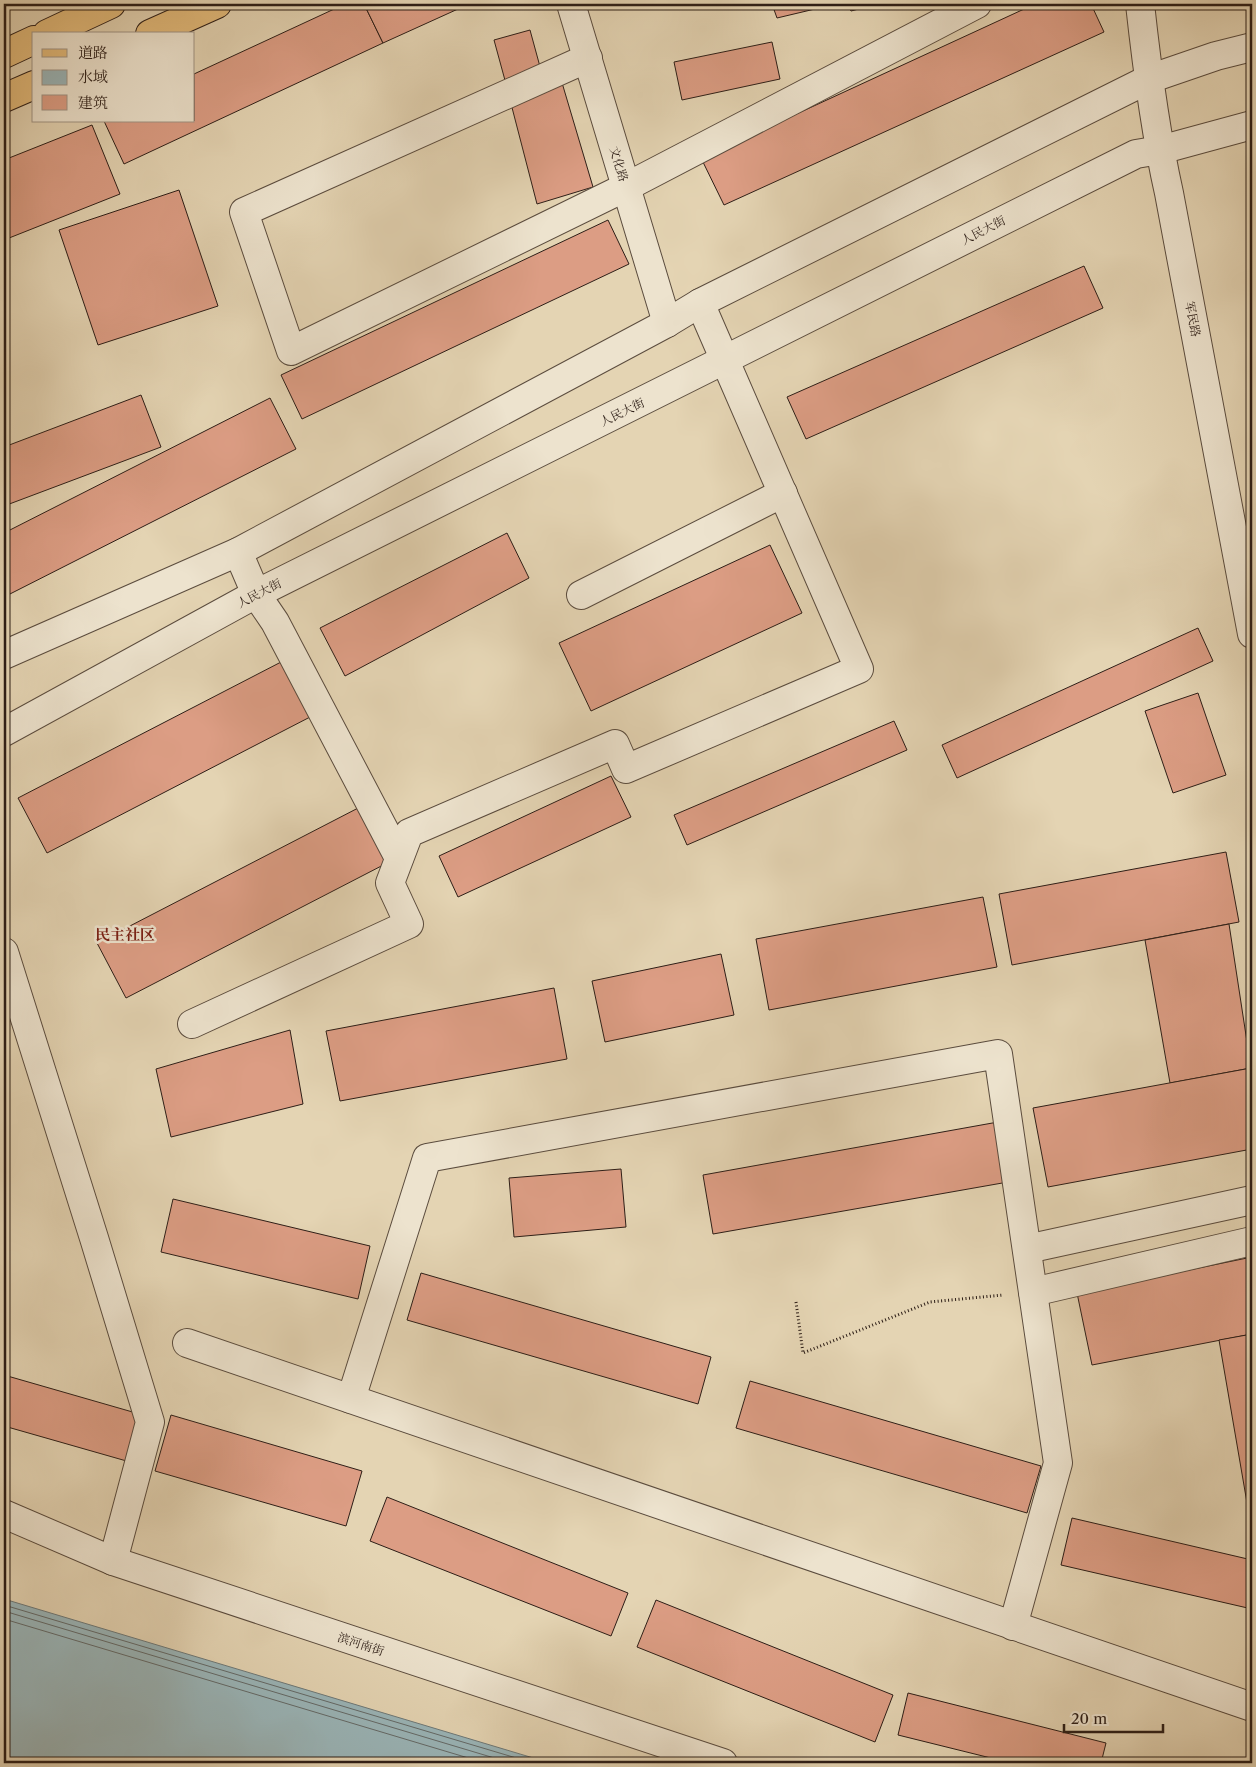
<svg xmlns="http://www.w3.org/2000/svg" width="1256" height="1767" font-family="'Libre Caslon Text','Noto Serif SC',serif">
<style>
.water{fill:#9ab5b8;stroke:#6e7978}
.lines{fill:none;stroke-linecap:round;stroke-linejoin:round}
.shore{stroke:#646a68;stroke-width:1}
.building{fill:#dc9d84;stroke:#2d1e17}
.minor-casing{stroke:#5b4c3e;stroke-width:30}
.major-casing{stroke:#2d1e17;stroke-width:30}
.path{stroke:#2d1e17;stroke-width:3;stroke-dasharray:1 2.5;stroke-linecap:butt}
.minor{stroke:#ede3ce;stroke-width:28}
.major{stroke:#e2ba7a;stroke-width:28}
.labels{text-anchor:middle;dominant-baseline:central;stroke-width:5;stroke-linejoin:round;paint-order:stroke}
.street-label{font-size:12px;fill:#2d1e17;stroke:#ede3ce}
.quarter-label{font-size:15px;font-weight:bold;fill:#7a1f14;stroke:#ede3ce}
</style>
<rect width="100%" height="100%" fill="#e4d4b3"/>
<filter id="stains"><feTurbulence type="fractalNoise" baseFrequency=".004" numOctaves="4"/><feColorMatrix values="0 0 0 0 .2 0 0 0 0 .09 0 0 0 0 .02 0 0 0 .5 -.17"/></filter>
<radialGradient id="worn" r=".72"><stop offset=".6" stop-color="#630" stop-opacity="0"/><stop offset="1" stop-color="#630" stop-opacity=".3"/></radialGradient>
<!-- water -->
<polygon class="water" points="4,1599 550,1763 4,1763"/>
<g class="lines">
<!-- shore -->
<g class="shore">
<polyline points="4,1605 533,1763"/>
<polyline points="4,1611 511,1763"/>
<polyline points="4,1619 485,1763"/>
</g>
</g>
<!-- building -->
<g class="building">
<polygon points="345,4 364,4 383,43 124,164 104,121 194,121 194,74"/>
<polygon points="364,4 469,4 383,43"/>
<polygon points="772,4 836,4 777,18"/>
<polygon points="847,4 878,4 851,11"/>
<polygon points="1035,4 1091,4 1104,32 724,205 701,158"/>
<polygon points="530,30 542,74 506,84 494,40"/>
<polygon points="772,42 780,79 682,100 674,62"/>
<polygon points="560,76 593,187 537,204 509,96"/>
<polygon points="92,125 120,194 4,240 4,160"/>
<polygon points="179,190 218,306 98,345 59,230"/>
<polygon points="608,220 629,264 302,419 281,375"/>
<polygon points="1084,266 1103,308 806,439 787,397"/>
<polygon points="141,395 161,447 4,506 4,447"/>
<polygon points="270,398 296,449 4,597 4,533"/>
<polygon points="507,533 529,578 345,676 320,628"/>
<polygon points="770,545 802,613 591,711 559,643"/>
<polygon points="1198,628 1213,661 957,778 942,745"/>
<polygon points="283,661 312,716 47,853 18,798"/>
<polygon points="1198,693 1226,775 1173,793 1145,711"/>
<polygon points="894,721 907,750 687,845 674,815"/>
<polygon points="611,776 631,817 458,897 439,856"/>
<polygon points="362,806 391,861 126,998 97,943"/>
<polygon points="1226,852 1239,922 1012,965 999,894"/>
<polygon points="983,897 997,967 769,1010 756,939"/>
<polygon points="1229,924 1251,1068 1170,1083 1145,940"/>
<polygon points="721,954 734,1015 605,1042 592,981"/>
<polygon points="554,988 567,1059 340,1101 326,1031"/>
<polygon points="290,1030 303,1104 171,1137 156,1069"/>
<polygon points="1251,1068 1252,1077 1252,1149 1048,1187 1033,1108"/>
<polygon points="998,1122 1008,1182 713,1234 703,1175"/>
<polygon points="621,1169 626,1227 514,1237 509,1178"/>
<polygon points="173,1199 370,1246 358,1299 161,1252"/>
<polygon points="1252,1257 1252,1334 1092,1365 1077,1293"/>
<polygon points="421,1273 711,1357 698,1404 407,1320"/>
<polygon points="1252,1334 1252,1532 1219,1340"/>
<polygon points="4,1375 143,1415 130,1462 4,1426"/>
<polygon points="750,1381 1041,1466 1027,1513 736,1428"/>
<polygon points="171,1415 362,1471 346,1526 155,1471"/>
<polygon points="387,1497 628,1593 611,1636 370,1541"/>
<polygon points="1072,1518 1252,1560 1252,1609 1061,1565"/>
<polygon points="656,1600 893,1695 875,1742 637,1647"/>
<polygon points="908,1693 1106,1743 1101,1763 1011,1763 898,1735"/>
</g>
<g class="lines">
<defs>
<g id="minor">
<polyline points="571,4 667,323"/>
<path d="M1140 4C1147 68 1155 131 1169 193L1252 634"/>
<polyline points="588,58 244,212 291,351 626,187 977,4"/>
<polyline points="238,552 256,594 275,622 399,858"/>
<polyline points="581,595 783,493"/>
<polyline points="4,655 238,552 667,323 700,303 1149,79 1216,56 1252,47"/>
<polyline points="4,732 256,594 1136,154 1160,150 1252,125"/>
<polyline points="4,952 94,1238 150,1422 113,1561"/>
<polyline points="192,1024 409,924 390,883 409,833 615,744 626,769 859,669 700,303"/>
<polyline points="1027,1249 1252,1200"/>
<polyline points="1033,1292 1252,1241"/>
<polyline points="187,1343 1252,1707"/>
<polyline points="351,1399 427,1158 998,1054 1058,1463 1013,1626"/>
<polyline points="4,1514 113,1561 723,1763"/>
</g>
<g id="major">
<polyline points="47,34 111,4"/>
<polyline points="150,34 217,4"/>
<polyline points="4,54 34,40"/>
<polyline points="4,98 34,85"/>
</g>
</defs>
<!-- minor casing -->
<use href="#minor" class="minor-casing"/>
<!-- major casing -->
<use href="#major" class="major-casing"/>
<!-- path -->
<polyline class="path" points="796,1302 803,1353 930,1302 1003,1295"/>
<!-- minor -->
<use href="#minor" class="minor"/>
<!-- major -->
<use href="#major" class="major"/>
</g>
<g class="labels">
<!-- street labels -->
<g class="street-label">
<text transform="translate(619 164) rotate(73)">文化路</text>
<text transform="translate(983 230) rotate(-27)">人民大街</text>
<text transform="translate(1193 319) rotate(79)">军民路</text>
<text transform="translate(622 412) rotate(-26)">人民大街</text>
<text transform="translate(259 593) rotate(-27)">人民大街</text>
<text transform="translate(361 1644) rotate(18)">滨河南街</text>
</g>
<!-- quarter labels -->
<g class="quarter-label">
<text x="125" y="934">民主社区</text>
</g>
</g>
<!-- margin -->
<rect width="1256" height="1767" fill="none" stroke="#e4d4b3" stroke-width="20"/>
<rect x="5" y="5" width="1246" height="1757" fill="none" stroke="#2d1e17" stroke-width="2.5"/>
<rect x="10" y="10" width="1236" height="1747" fill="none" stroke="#2d1e17"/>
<!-- legend -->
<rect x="32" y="32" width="162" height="90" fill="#ede3ce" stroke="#a09485"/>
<rect x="42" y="49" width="25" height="8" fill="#e2ba7a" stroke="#a09485"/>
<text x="78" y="58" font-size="15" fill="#2d1e17">道路</text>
<rect x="42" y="70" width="25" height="15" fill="#9ab5b8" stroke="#a09485"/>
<text x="78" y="82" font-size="15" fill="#2d1e17">水域</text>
<rect x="42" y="95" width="25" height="15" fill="#dc9d84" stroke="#a09485"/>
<text x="78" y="108" font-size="15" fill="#2d1e17">建筑</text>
<!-- scale -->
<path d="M1064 1724v8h99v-8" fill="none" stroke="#2d1e17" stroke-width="2.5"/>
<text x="1071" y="1724" font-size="15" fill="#2d1e17" stroke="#ede3ce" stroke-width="4" paint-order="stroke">20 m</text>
<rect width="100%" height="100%" filter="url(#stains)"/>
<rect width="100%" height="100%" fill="url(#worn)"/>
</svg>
